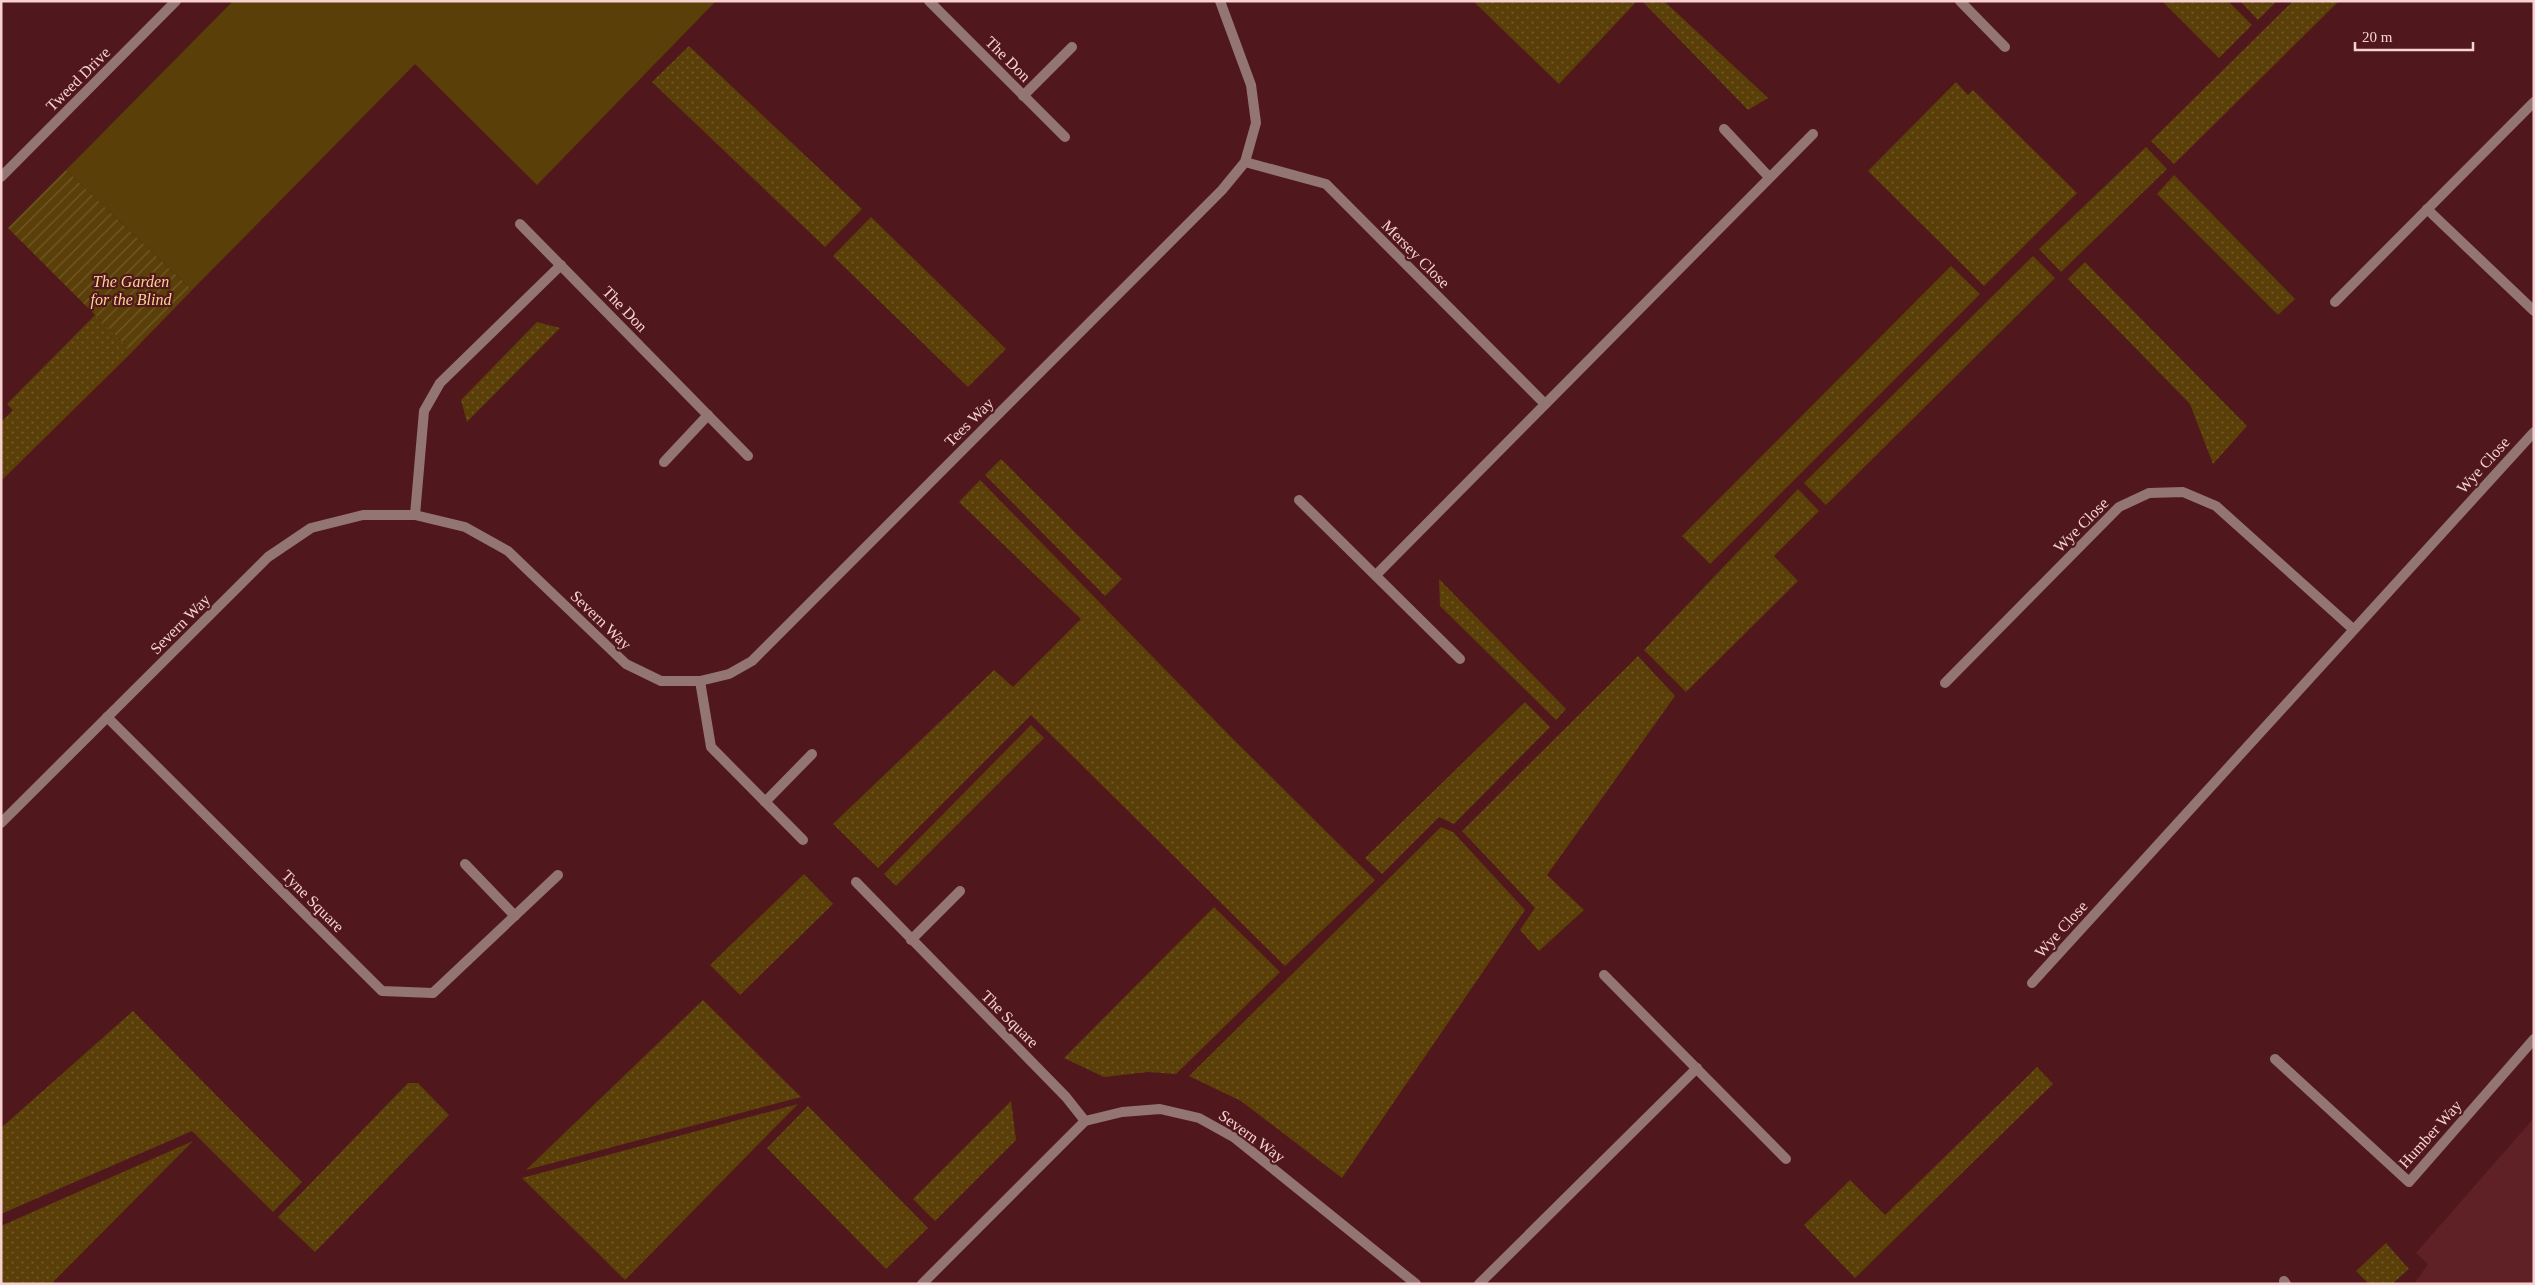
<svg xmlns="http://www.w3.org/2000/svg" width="2535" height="1285" font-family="'Times New Roman',serif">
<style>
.built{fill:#602126}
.grass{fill:url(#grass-dots)}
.park{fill:#5a3f08}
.garden{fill:url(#garden-furrows)}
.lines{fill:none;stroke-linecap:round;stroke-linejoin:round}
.minor{stroke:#937574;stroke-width:10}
.labels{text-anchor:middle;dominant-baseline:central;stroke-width:4.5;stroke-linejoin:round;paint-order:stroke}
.street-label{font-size:16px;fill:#f7d2d1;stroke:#50181c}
.park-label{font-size:16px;font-style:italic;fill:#fbd494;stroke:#50181c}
</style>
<defs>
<pattern id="grass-dots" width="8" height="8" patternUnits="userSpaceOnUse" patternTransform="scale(1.25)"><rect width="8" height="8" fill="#5a3f08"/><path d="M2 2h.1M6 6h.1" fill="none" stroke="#725a2b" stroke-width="1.8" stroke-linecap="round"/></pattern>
<pattern id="garden-furrows" width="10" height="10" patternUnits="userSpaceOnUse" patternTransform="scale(1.25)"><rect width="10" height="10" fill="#5a3f08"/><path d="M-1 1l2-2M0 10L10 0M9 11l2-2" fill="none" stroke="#725a2b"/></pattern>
</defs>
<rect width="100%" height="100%" fill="#50181c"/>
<!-- built -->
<polygon class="built" points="2534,1118 2534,1284 2414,1284 2428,1264 2416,1253"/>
<!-- grass -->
<g class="grass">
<polygon points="1473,1 1637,1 1559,84"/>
<polygon points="1642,1 1664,1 1768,98 1748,110"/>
<polygon points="2162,1 2228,1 2252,25 2219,58"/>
<polygon points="2240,1 2277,1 2258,20"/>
<polygon points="2293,1 2339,1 2174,164 2151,141"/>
<polygon points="689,46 862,209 825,247 652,82"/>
<polygon points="1956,82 1968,95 1973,90 2077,193 1984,286 1868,171"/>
<polygon points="2146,147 2167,169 2061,272 2039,249"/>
<polygon points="2174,175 2295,299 2278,315 2157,194"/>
<polygon points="871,217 1006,349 968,387 833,256"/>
<polygon points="2033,256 2055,278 1826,505 1804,483"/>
<polygon points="2085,262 2247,426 2213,464 2190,404 2068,279"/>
<polygon points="1951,266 1980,294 1710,564 1682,536"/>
<polygon points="95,315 132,352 1,481 1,422 13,410 7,404"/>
<polygon points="537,322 560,328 467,422 461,400"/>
<polygon points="1001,459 1122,579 1105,596 985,475"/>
<polygon points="980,480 1228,734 1375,880 1285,966 1031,715 878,868 833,824 994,670 1013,687 1081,619 959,502"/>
<polygon points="1798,489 1819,511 1774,556 1798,581 1686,692 1644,650"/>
<polygon points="1439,579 1566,709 1556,720 1440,606"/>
<polygon points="1638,656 1675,696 1547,875 1584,910 1539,951 1520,930 1535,908 1462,831"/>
<polygon points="1525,702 1550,727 1454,824 1439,817 1382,874 1365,858"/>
<polygon points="1031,725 1044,738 896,886 884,874"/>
<polygon points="1441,827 1453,832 1525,910 1342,1178 1241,1101 1189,1076"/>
<polygon points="804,874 833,904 740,995 710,965"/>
<polygon points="1214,907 1280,972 1176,1074 1148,1072 1104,1077 1064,1058"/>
<polygon points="703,1000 801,1097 526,1170"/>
<polygon points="133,1011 302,1182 273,1212 192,1131 1,1214 1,1128"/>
<polygon points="2037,1067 2053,1084 1855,1278 1804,1225 1850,1180 1885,1215"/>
<polygon points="408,1083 418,1083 449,1115 315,1252 278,1217"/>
<polygon points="1011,1101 1016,1140 935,1221 913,1199"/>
<polygon points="798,1104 625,1280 522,1178"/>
<polygon points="808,1106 928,1228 886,1269 767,1148"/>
<polygon points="193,1141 51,1284 1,1284 1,1226"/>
<polygon points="2386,1243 2409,1269 2392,1284 2369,1284 2356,1271"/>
</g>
<!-- park -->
<polygon class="park" points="233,1 716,1 537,185 415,64 192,290 66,170"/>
<!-- garden -->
<polygon class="garden" points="66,170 192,290 132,352 8,228"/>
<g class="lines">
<!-- minor -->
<g class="minor">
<polyline points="929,1 1065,137"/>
<polyline points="1960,1 2005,47"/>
<polyline points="1023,96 1072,47"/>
<polyline points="1724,129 1769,177"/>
<polyline points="1245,162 1326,184 1545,404"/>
<polyline points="1,177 176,1"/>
<polyline points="2427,209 2534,311"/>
<polyline points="520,224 748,456"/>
<polyline points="2335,302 2534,102"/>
<polyline points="664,462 708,415"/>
<polyline points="1299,500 1460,659"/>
<polyline points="415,515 424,411 440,383 561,265"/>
<polyline points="1376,575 1813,134"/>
<polyline points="700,681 711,747 803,840"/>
<polyline points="1945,683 2119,507 2149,493 2183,492 2216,506 2353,629"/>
<polyline points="107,717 382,991 433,993 558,875"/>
<polyline points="765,802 812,754"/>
<polyline points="1,823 268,557 311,528 363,515 415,515 465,527 508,551 626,664 661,681 700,681 729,674 752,661 1222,190 1245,162 1256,123 1251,85 1220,1"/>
<polyline points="465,864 515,916"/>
<polyline points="856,882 1066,1097 1085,1121"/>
<polyline points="911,940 960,891"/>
<polyline points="1604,975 1786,1159"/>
<polyline points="2032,983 2534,432"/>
<polyline points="2275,1059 2409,1182 2534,1039"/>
<polyline points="2284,1281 2286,1284"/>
<polyline points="922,1284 1085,1121 1122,1112 1160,1109 1199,1118 1235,1138 1416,1284"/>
<polyline points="1479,1284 1697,1068"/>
</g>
</g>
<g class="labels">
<!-- street labels -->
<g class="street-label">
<text transform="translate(1008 59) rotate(45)">The Don</text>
<text transform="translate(78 79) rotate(-45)">Tweed Drive</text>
<text transform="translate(1416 254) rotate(45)">Mersey Close</text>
<text transform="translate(625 309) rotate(46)">The Don</text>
<text transform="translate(969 422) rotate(-45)">Tees Way</text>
<text transform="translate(2483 465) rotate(-48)">Wye Close</text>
<text transform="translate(2081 525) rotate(-45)">Wye Close</text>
<text transform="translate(601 620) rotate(44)">Severn Way</text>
<text transform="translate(180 624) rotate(-45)">Severn Way</text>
<text transform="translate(313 901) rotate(45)">Tyne Square</text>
<text transform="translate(2061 929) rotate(-48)">Wye Close</text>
<text transform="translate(1010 1019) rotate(45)">The Square</text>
<text transform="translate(2430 1134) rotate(-48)">Humber Way</text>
<text transform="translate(1252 1136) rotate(36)">Severn Way</text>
</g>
<!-- park labels -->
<g class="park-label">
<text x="131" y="281">The Garden<tspan x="131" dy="18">for the Blind</tspan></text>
</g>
</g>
<!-- border -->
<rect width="2535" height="1285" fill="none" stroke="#f7d2d1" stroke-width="5"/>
<!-- scale -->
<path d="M2355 42v8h118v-8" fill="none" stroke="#f7d2d1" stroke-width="2.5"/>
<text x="2362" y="42" font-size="15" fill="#f7d2d1" stroke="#50181c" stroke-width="4" paint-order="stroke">20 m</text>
</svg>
